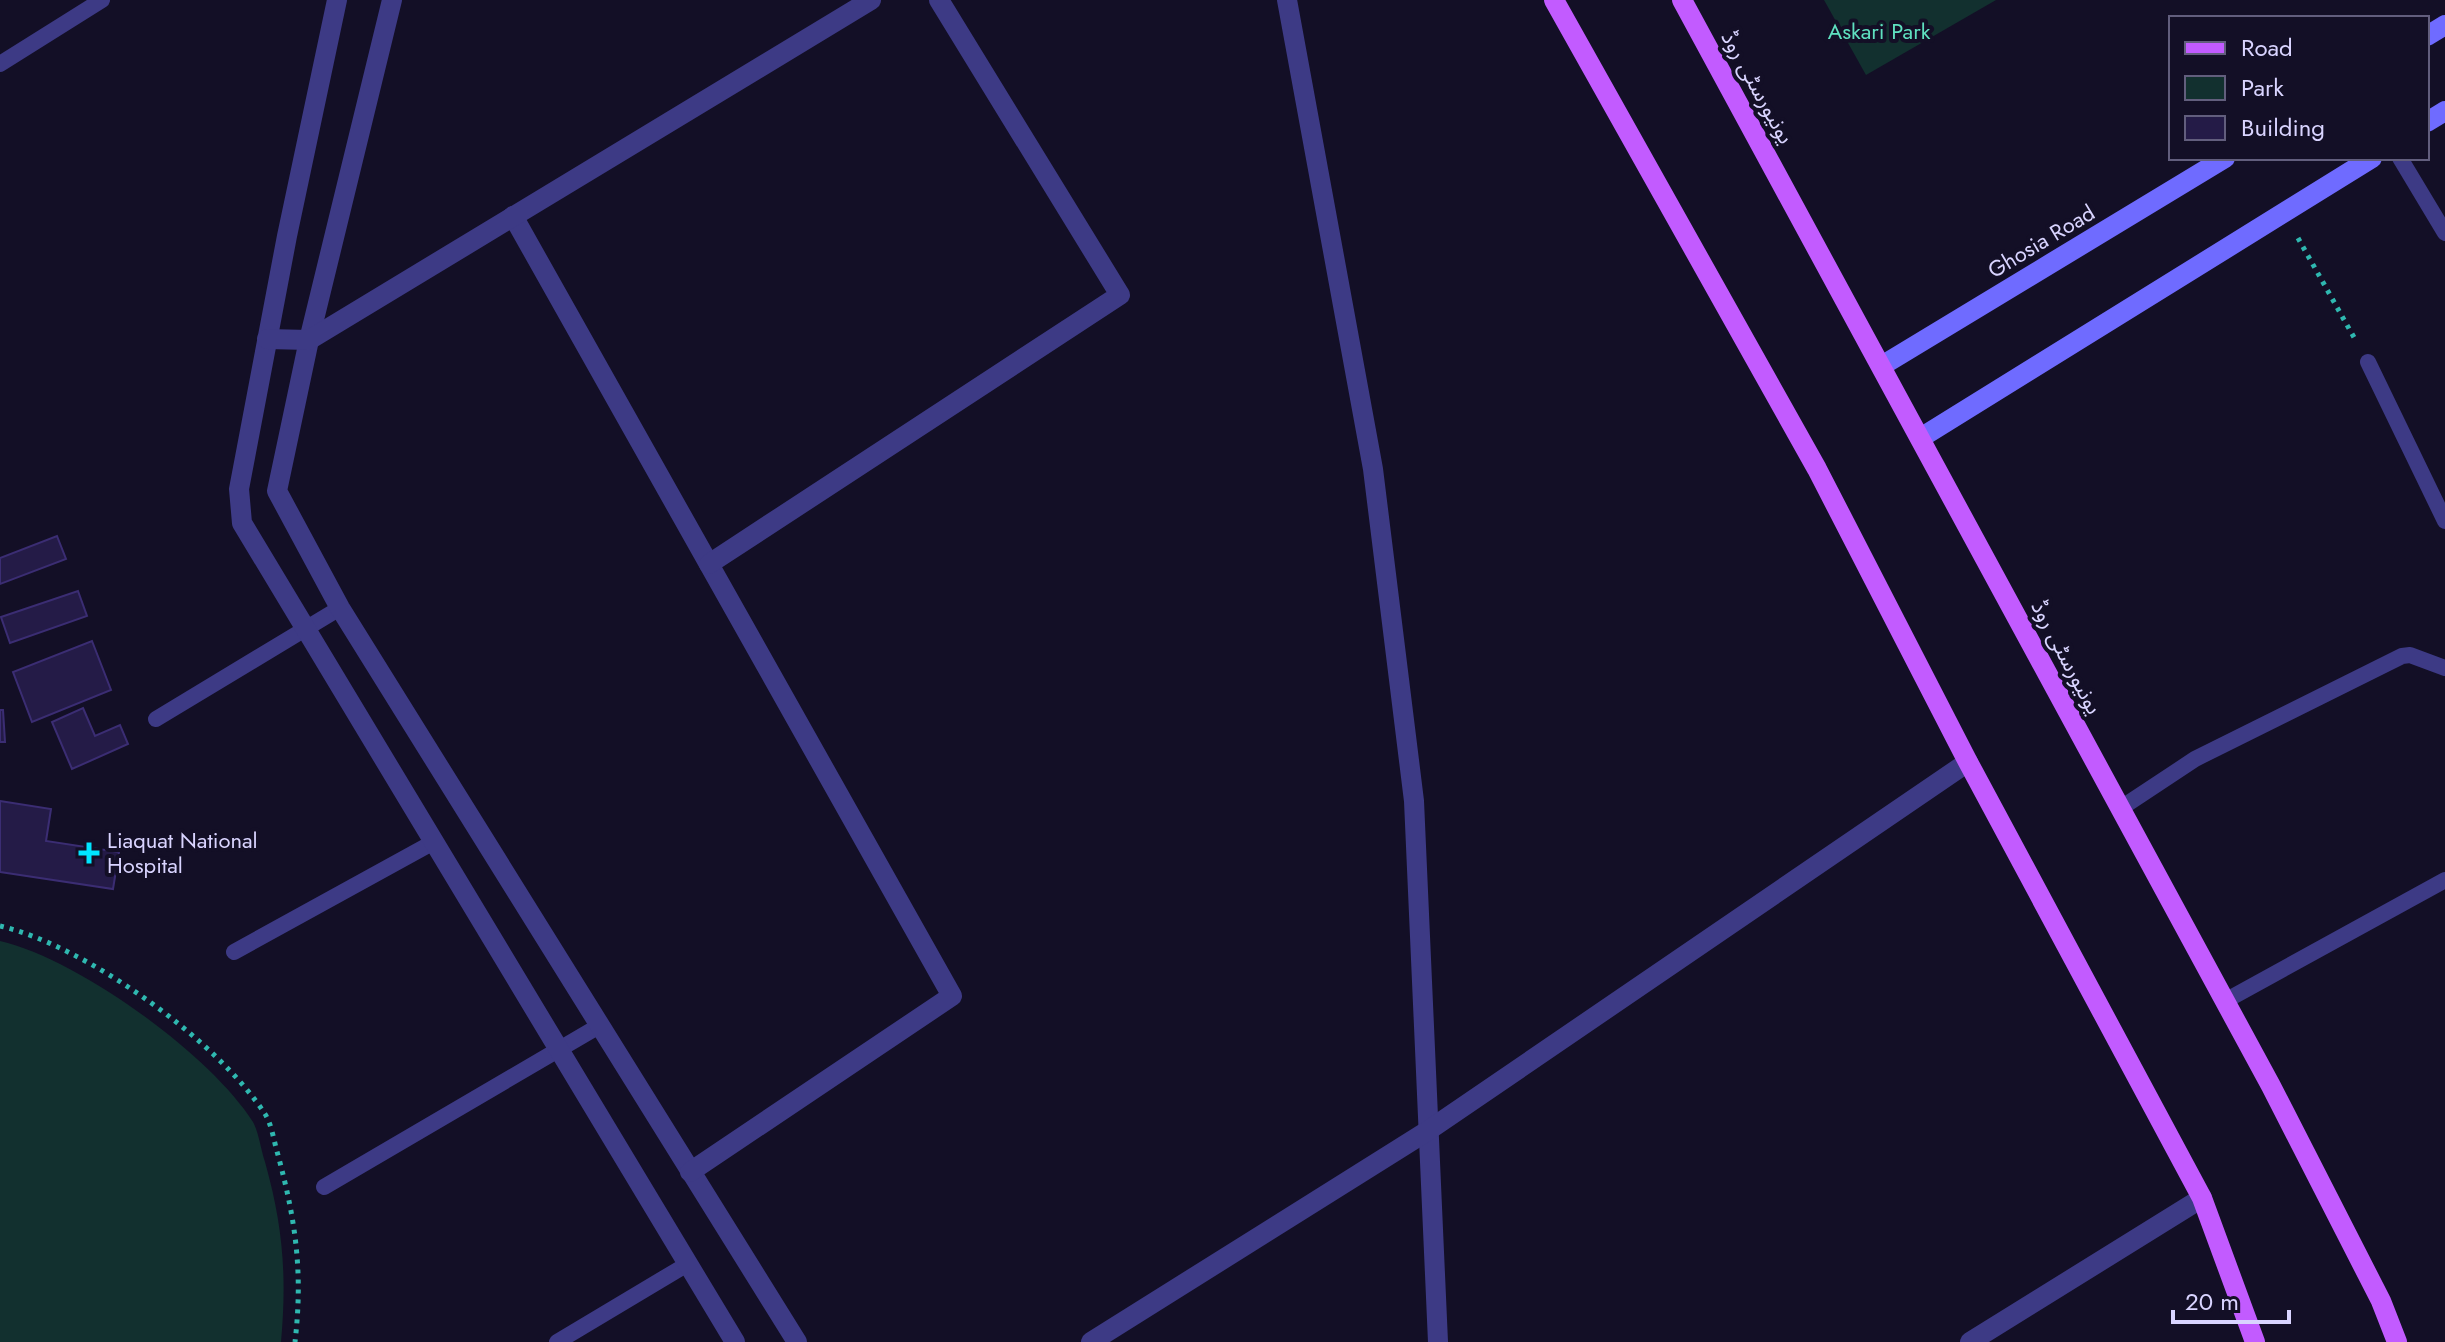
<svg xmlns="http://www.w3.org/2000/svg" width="2445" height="1342" font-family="Jost,'Noto Sans Arabic',sans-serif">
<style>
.green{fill:#12302f}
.building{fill:#241b47;stroke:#3b2d73;stroke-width:2}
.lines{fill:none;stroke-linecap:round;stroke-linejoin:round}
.path{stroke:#2fb8b0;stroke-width:5;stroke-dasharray:4 6;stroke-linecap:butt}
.service{stroke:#3d3a85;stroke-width:16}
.minor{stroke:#3d3a85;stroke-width:20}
.secondary{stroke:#6f6bff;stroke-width:20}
.primary{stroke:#c25bff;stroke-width:20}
.poi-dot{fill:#00e5ff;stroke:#130f26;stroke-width:3}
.labels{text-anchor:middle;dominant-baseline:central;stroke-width:8;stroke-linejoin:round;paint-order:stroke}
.park-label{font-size:22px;fill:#5fe0c0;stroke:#130f26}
.street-label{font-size:22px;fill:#d9d4ff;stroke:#130f26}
.poi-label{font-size:22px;fill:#d9d4ff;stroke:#130f26;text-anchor:start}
</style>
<rect width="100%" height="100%" fill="#130f26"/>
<!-- green -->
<g class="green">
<polygon points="1824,0 1996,0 1866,75"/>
<path d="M0 941C78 959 210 1054 253 1122 259 1133 261 1150 265 1162 283 1226 287 1276 281 1342H0Z"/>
</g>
<!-- building -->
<g class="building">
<polygon points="57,536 66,559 0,584 0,558"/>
<polygon points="78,591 87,616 10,643 1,617"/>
<polygon points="92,641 111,690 32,722 13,672"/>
<polygon points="83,708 95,736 120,725 128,744 72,769 52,722"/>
<polygon points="0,710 3,710 5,742 0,742"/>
<polygon points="0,801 51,809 46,841 119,852 113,889 0,872"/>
</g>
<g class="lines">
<!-- path -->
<g class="path">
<polyline points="2298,238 2356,341"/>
<path d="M0 926C86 946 217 1040 265 1114 272 1125 274 1142 278 1155 296 1222 303 1273 295 1342"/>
</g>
<!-- service -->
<g class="service">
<polyline points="0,64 102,0"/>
<polyline points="2400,158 2445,233"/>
<polyline points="2368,362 2445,521"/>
<polyline points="156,719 340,608"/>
<polyline points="2121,808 2195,759 2402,656 2410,655 2445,668"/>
<polyline points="234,952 432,843"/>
<polyline points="2225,1001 2445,880"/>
<polyline points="324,1187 599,1026"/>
<polyline points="557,1342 686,1265"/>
</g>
<!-- minor -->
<g class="minor">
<polyline points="337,0 287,236 239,489 242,523 735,1342"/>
<polyline points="392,0 309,340 277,491 340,608 797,1342"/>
<polyline points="1287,0 1373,469 1414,801 1438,1342"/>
<polyline points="513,216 952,996 690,1172"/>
<polyline points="267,339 309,340 871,0"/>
<polyline points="709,564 1120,295 939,0"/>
<polyline points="1091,1342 1429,1130 1968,762"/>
<polyline points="1970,1342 2202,1198"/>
</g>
<!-- secondary -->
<g class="secondary">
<polyline points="2427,36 2445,25"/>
<polyline points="2427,122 2445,111"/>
<polyline points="1883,365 2225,158"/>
<polyline points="1922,437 2372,158"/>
</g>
<!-- primary -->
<g class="primary">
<polyline points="1554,0 1817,469 1968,762 2202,1198 2255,1342"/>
<polyline points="1682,0 2271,1086 2381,1301 2397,1342"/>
</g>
</g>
<!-- markers -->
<path class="poi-dot" d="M85 841h8v8h8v8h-8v8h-8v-8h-8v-8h8z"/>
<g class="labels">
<!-- park labels -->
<g class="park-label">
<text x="1879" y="31">Askari Park</text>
</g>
<!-- street labels -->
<g class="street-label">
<text transform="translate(1758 87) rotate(61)">یونیورسٹی روڈ</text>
<text transform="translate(2041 241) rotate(-31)">Ghosia Road</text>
<text transform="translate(2067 657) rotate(62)">یونیورسٹی روڈ</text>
</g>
<!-- poi labels -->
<g class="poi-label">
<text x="107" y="840">Liaquat National<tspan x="107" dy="25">Hospital</tspan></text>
</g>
</g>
<!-- legend -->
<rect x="2169" y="16" width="260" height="144" fill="#130f26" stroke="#625e7d" stroke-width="2"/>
<rect x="2185" y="42" width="40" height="12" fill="#c25bff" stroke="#625e7d" stroke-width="2"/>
<text x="2241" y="56" font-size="24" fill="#d9d4ff">Road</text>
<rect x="2185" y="76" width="40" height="24" fill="#12302f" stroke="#625e7d" stroke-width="2"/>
<text x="2241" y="96" font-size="24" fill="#d9d4ff">Park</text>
<rect x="2185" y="116" width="40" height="24" fill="#241b47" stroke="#625e7d" stroke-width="2"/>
<text x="2241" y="136" font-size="24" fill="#d9d4ff">Building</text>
<!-- scale -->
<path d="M2173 1310v12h116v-12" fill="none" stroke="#d9d4ff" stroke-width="4"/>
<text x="2185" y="1310" font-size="24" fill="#d9d4ff" stroke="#130f26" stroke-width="6" paint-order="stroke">20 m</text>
</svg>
